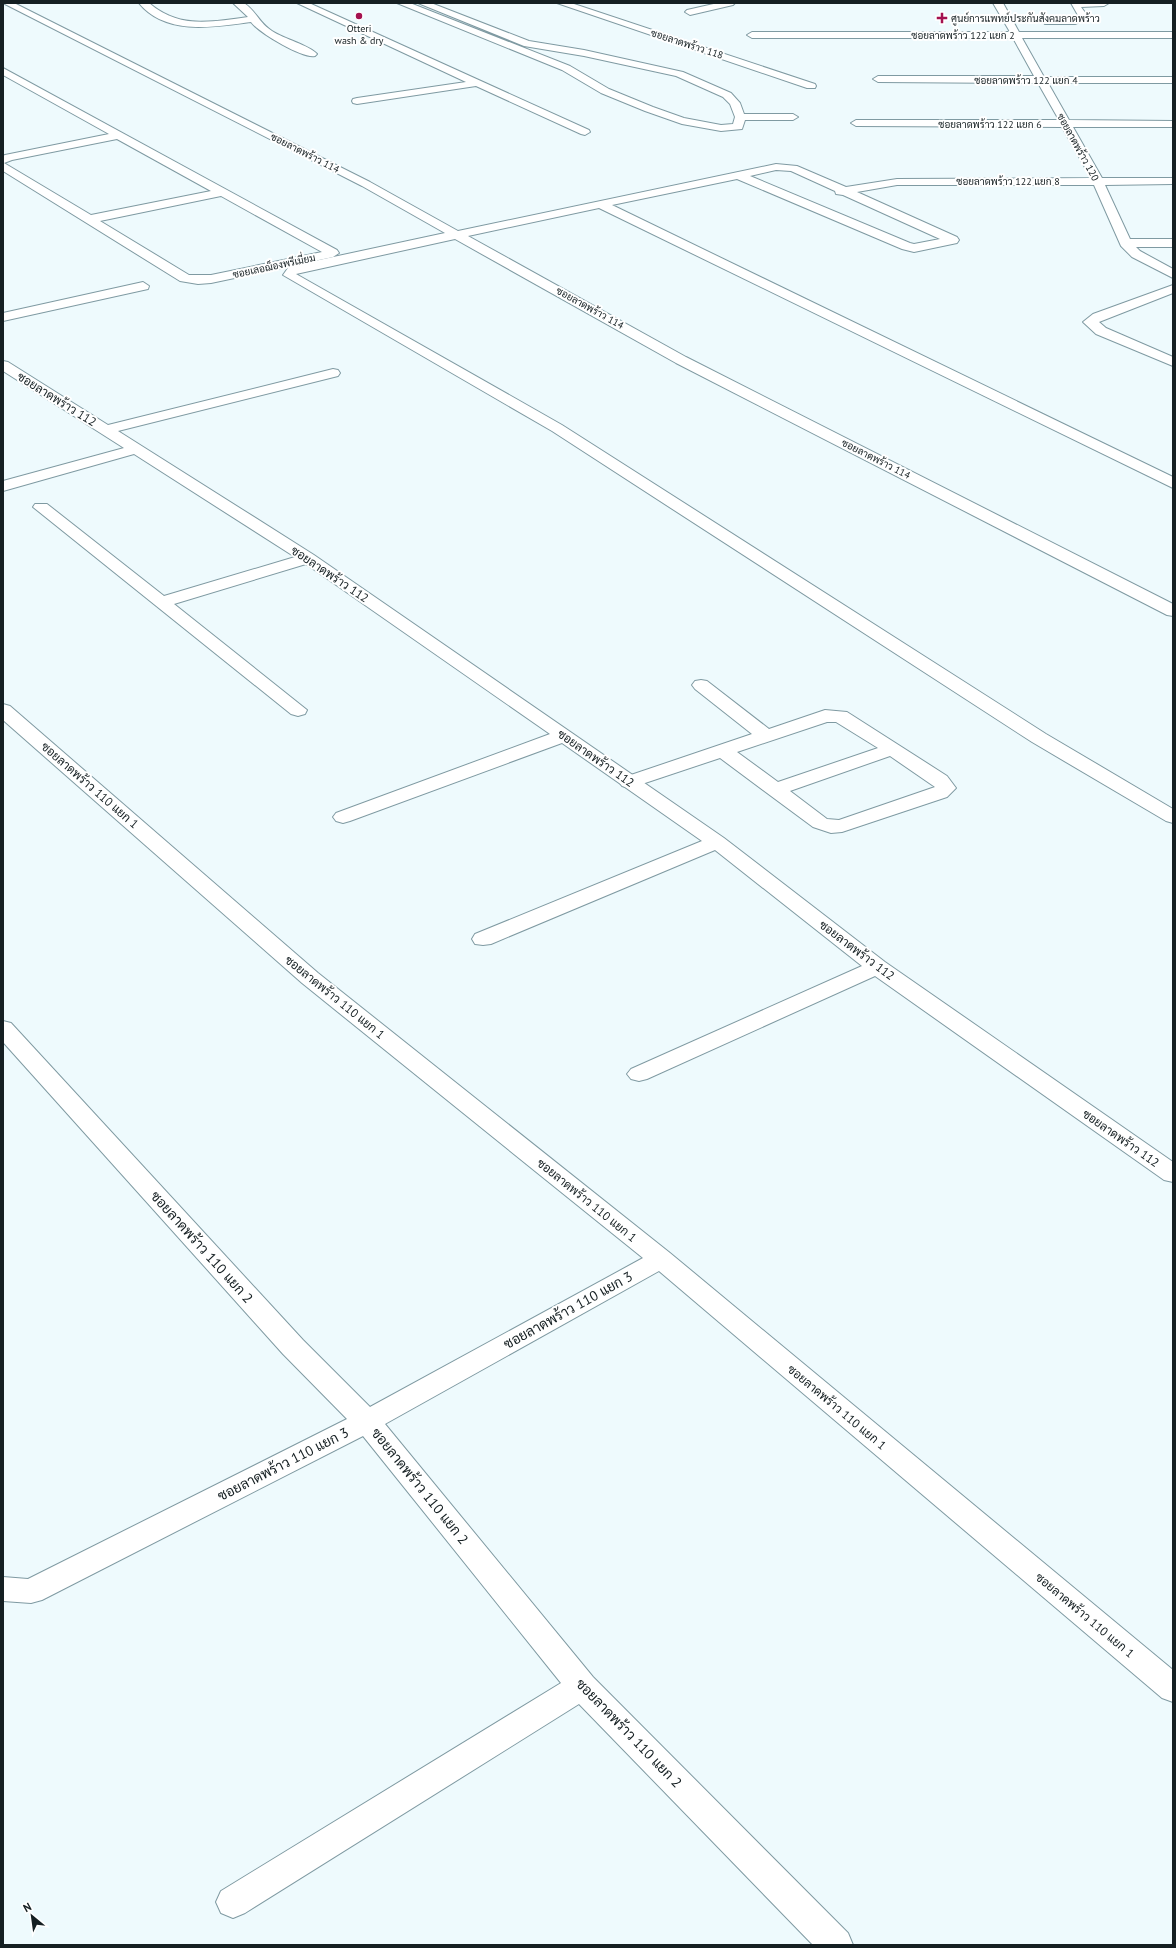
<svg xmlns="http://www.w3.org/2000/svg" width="1176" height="1948" font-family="'PT Sans',Sarabun,sans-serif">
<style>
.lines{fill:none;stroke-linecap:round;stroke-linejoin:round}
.lane-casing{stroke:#7f9aa2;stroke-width:2}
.street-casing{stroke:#7f9aa2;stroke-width:2}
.lane{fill:#fff;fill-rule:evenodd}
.street{fill:#fff;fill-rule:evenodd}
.poi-dot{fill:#a4114f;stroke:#fff;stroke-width:1.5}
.labels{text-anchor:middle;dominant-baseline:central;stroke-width:4;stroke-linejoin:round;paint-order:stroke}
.far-poi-label{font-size:10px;fill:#151f22;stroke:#fff;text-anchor:start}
.far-street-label{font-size:10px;fill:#151f22;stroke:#fff}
.street-label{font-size:12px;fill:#151f22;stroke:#fff}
.near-street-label{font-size:14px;fill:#151f22;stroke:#fff}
</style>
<rect width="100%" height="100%" fill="#eefafd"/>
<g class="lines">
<defs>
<g id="lane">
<path d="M139 3H149C179 29 211 22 248 17L233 3H244C257 12 259 23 272 31 284 39 309 45 317 54L315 56C303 59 259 33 251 22 215 27 166 36 139 3Z"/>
<path d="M701 680 707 681 769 729 825 710 847 712 947 776 956 788 947 797 842 832 831 833 813 827 720 758 636 786 629 788 622 786 619 782 622 778 752 734 695 689 692 685 695 681ZM827 722H836L878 748 778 782 737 752ZM890 756 935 787 839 820 827 819 790 791Z"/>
</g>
<g id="street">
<path d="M3 3H14L370 182 458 231 776 164 797 166 846 187 897 179 1091 178 1062 127 856 126 851 123 856 120H1059L1038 83 878 82 873 79 878 76H1034L1013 38H752L747 35 752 32H1010L993 3H1003L1019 32H1173V38H1022L1044 77H1173V83H1048L1069 120 1173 121V127H1073L1102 178H1173V184L1105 185 1130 239H1173V247H1136L1140 251 1173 269V278L1132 257 1121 246 1094 185H897L857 192 957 237 959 240 957 243 914 252 902 249 737 179 612 205 1173 477V488L599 208 468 236 686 357 1173 604V616L1167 615 676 363 455 239 296 274 562 425 1046 734 1173 809V823L1166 821 1032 742 552 431 283 275 288 268 296 265 445 233 362 186ZM776 170 791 171 835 191 836 194 843 195 940 239 914 244 910 243 750 176Z"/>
<polygon points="297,3 309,3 589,130 590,132 585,135 581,134 476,86 357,104 353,103 352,101 353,99 357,98 466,82"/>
<polygon points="397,3 410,3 570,66 609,89 653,107 684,118 721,125 733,124 735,117 730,104 723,97 676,76 584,56 524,46 418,3 431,3 529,41 584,50 683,72 731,93 740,103 744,114 793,114 798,117 793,120 745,120 742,129 721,131 682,124 645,111 601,93 562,70"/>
<polygon points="557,3 571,3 815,84 816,86 815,88 807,88"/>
<polygon points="718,3 735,3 733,5 690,15 685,12 687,10"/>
<polygon points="1071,3 1109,3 1104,6 1081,7 1089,18 1075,24 1045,24 1043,22 1048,19 1079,17"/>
<path d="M3 68 337 250 339 253 333 257 211 283 198 284 180 281 3 171V156L5 155 109 134 3 75ZM117 139 211 191 91 215 4 163 12 160ZM221 196 322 252 211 275H189L100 221Z"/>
<polygon points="143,282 149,286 148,289 3,321 3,313"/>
<polygon points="1173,285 1173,293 1099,322 1106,328 1173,357 1173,366 1096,334 1083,322 1093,314"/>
<polygon points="3,361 8,362 108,425 333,369 338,370 340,373 338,376 118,431 314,555 724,838 885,962 1173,1162 1173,1182 1164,1180 875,976 647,1079 639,1081 631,1079 627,1074 631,1069 862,966 715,850 491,944 483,945 475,944 472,939 475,934 702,841 562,743 350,821 343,823 336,821 333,817 336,813 550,734 306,564 174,604 307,710 305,714 298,716 291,714 33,507 35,504 47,504 164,596 295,557 134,454 3,491 3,481 124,448 3,371"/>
<polygon points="3,704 10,706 318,973 670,1253 1173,1670 1173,1702 1162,1698 659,1271 385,1424 593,1677 848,1933 853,1945 813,1945 579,1704 245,1913 233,1918 221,1913 216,1902 221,1891 561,1683 363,1436 42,1600 31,1603 3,1601 3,1577 28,1579 347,1419 283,1354 3,1042 3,1021 11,1023 303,1340 370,1407 643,1258 302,983 3,720"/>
</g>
</defs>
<!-- lane casing -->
<use href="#lane" class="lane-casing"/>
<!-- street casing -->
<use href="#street" class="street-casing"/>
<!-- lane -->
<use href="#lane" class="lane"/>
<!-- street -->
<use href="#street" class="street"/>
</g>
<!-- markers -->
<g class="poi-dot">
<circle cx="359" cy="16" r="4"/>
<path d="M940 12h4v4h4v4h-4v4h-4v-4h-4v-4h4z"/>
</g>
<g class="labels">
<!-- far-poi labels -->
<g class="far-poi-label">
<text x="951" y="18">ศูนย์การแพทย์ประกันสังคมลาดพร้าว</text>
<text x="359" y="28" text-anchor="middle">Otteri<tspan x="359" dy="12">wash &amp; dry</tspan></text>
</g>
<!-- far-street labels -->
<g class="far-street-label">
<text x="963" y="35">ซอยลาดพร้าว 122 แยก 2</text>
<text transform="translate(687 44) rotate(18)">ซอยลาดพร้าว 118</text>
<text x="1026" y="80">ซอยลาดพร้าว 122 แยก 4</text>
<text x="990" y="124">ซอยลาดพร้าว 122 แยก 6</text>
<text transform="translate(1078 147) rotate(61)">ซอยลาดพร้าว 120</text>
<text transform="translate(305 153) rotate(27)">ซอยลาดพร้าว 114</text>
<text x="1008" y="181">ซอยลาดพร้าว 122 แยก 8</text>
<text transform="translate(274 266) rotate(-12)">ซอยเลอฌ็องพรีเมี่ยม</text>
<text transform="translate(590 308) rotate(29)">ซอยลาดพร้าว 114</text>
<text transform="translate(876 459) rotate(27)">ซอยลาดพร้าว 114</text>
</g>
<!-- street labels -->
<g class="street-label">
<text transform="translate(57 399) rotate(32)">ซอยลาดพร้าว 112</text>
<text transform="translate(330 574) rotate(34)">ซอยลาดพร้าว 112</text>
<text transform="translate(596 758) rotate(35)">ซอยลาดพร้าว 112</text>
<text transform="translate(90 785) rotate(41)">ซอยลาดพร้าว 110 แยก 1</text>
<text transform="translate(857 950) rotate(37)">ซอยลาดพร้าว 112</text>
<text transform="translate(335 997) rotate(39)">ซอยลาดพร้าว 110 แยก 1</text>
<text transform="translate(1121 1138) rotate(35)">ซอยลาดพร้าว 112</text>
<text transform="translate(587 1200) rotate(39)">ซอยลาดพร้าว 110 แยก 1</text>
<text transform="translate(837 1407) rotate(40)">ซอยลาดพร้าว 110 แยก 1</text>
<text transform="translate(1085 1615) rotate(40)">ซอยลาดพร้าว 110 แยก 1</text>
</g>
<!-- near-street labels -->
<g class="near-street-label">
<text transform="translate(202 1247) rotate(48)">ซอยลาดพร้าว 110 แยก 2</text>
<text transform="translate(568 1310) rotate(-29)">ซอยลาดพร้าว 110 แยก 3</text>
<text transform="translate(283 1464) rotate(-27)">ซอยลาดพร้าว 110 แยก 3</text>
<text transform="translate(420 1486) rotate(51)">ซอยลาดพร้าว 110 แยก 2</text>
<text transform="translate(629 1733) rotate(46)">ซอยลาดพร้าว 110 แยก 2</text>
</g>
</g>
<!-- border -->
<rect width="1176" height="1948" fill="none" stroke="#151f22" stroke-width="8"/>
<!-- north arrow -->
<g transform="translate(32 1916) rotate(331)" stroke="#ffffff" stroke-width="3" paint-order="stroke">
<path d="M0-3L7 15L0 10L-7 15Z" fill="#151f22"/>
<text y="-6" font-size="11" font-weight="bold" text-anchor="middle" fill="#151f22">N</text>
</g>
</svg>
